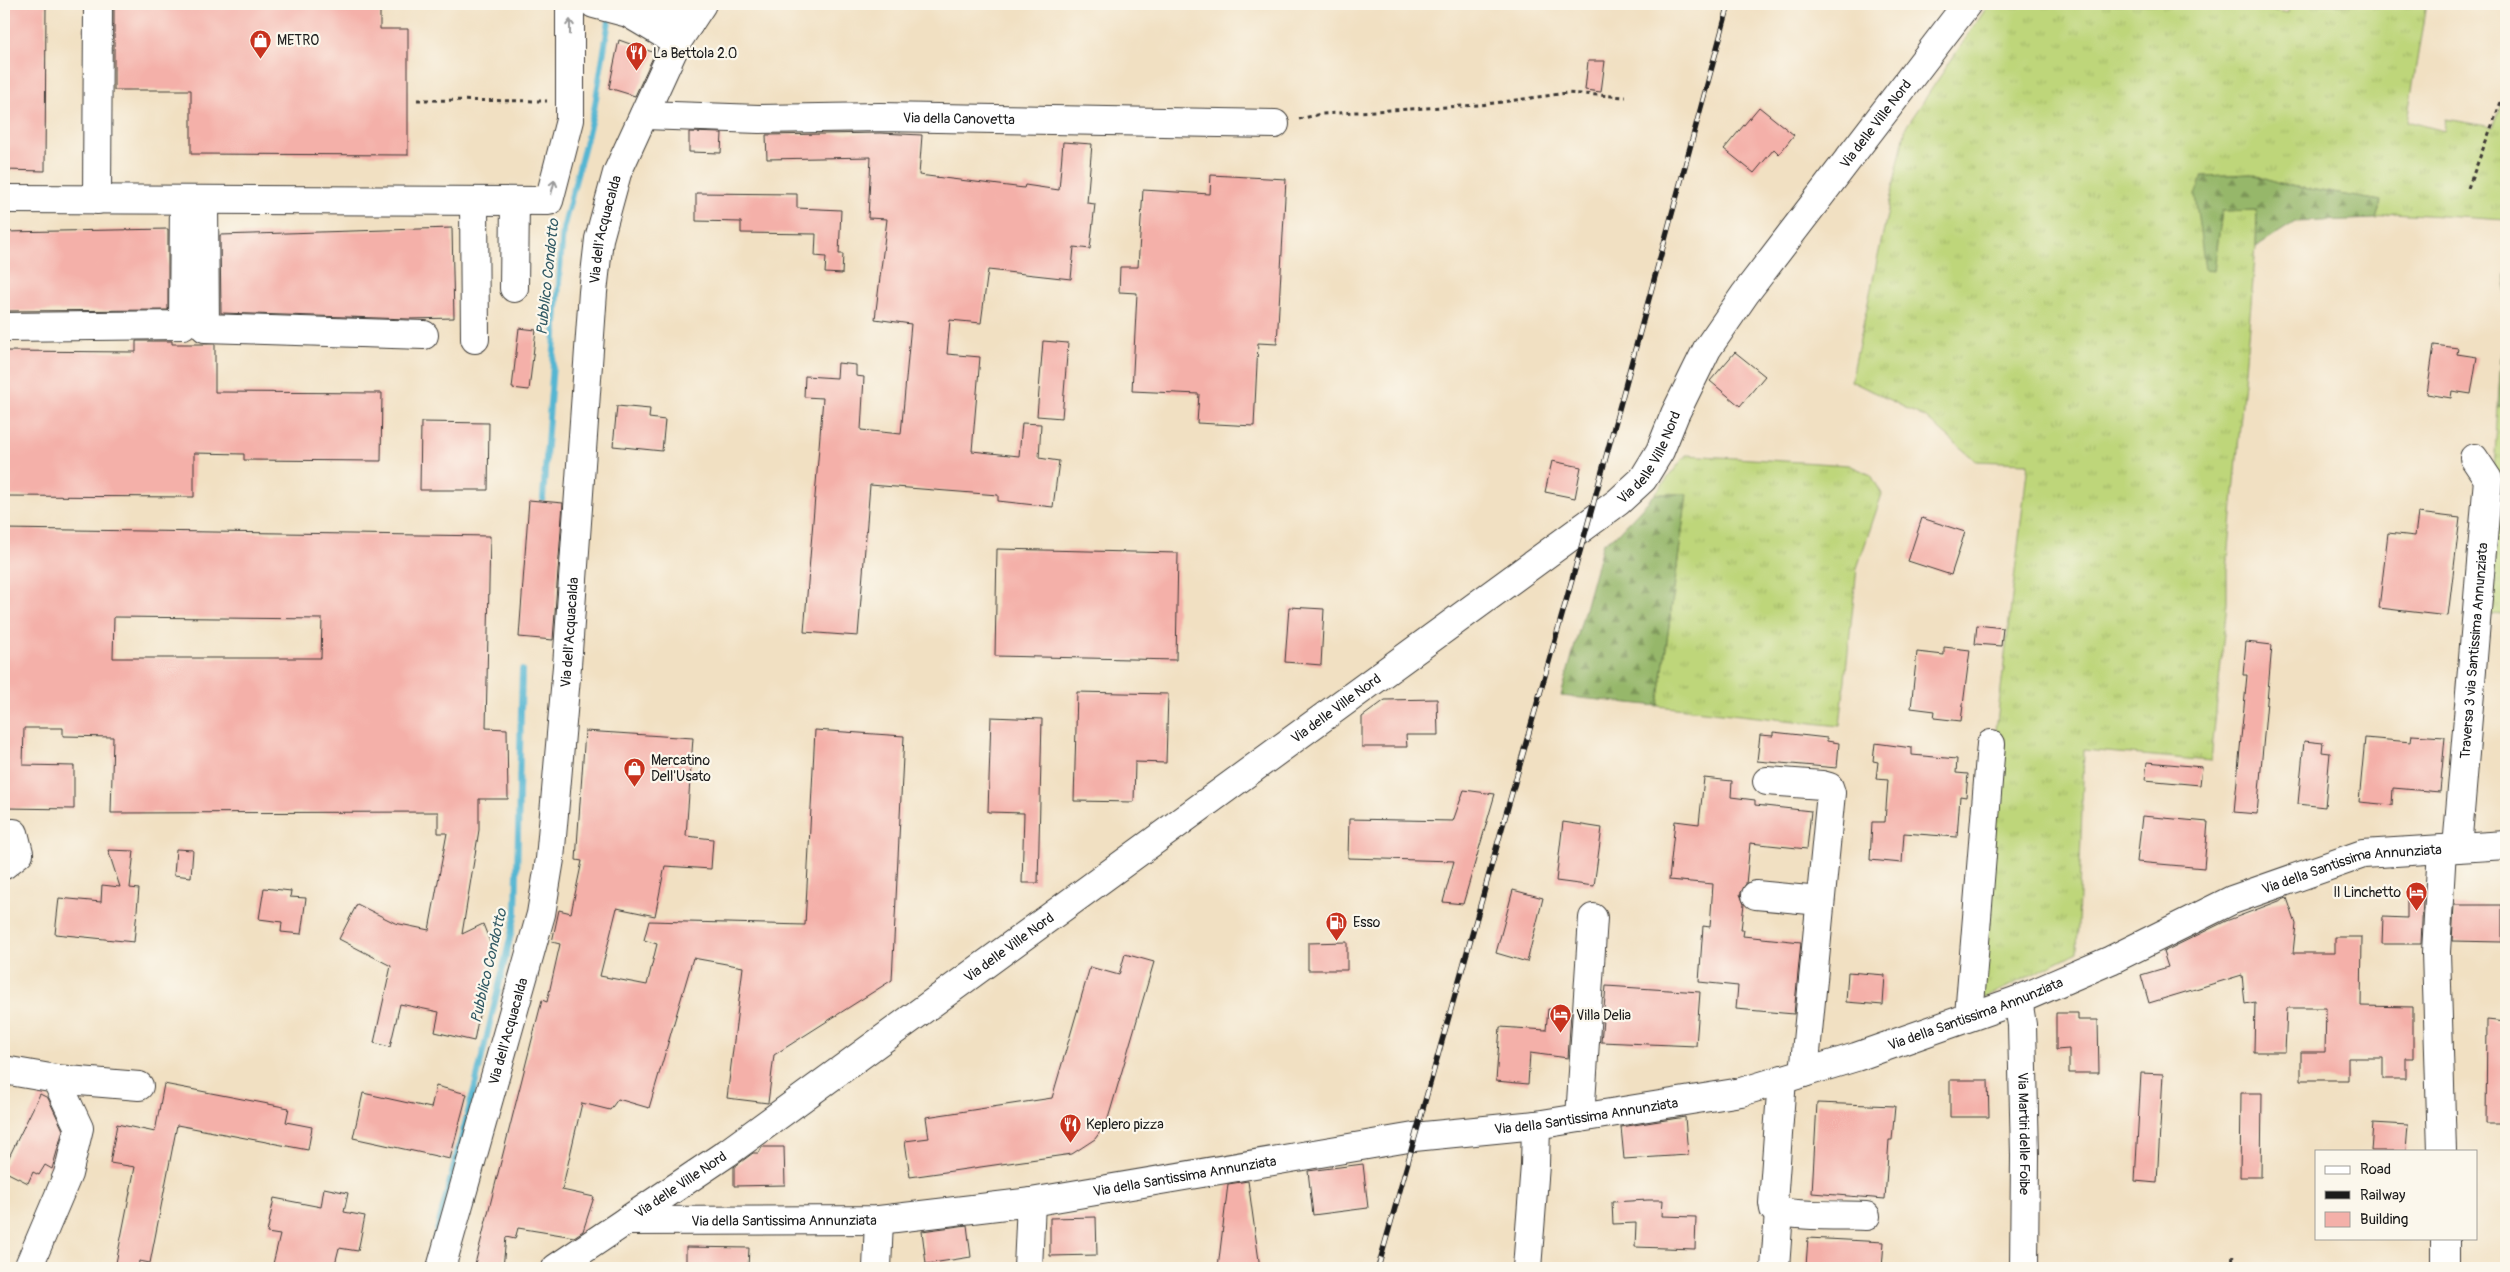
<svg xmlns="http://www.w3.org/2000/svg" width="2510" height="1272" font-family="Pangolin,sans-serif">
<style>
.grass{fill:url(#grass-tufts);stroke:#6d794b}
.forest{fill:url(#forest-firs);stroke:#596a43}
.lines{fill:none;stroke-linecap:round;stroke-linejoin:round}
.stream{stroke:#54b6d2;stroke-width:6}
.building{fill:#f4b0a9;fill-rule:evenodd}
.minor-casing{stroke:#3c3935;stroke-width:30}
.path{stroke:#3c3935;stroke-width:3;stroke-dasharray:4 4;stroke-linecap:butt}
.minor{stroke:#fff;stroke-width:28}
.rail-casing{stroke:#1c1c1c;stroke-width:5.5}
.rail{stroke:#fbf7ec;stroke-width:4;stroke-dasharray:11;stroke-linecap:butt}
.oneway{stroke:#999}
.labels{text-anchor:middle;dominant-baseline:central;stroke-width:4.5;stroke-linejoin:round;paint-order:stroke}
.poi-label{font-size:14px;fill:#1c1c1c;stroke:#fbf7ec;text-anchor:start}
.street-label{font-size:14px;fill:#1c1c1c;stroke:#fbf7ec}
.water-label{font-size:15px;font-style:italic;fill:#325a65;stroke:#fbf7ec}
</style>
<defs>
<pattern id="grass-tufts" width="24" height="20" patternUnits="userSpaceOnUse" patternTransform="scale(1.25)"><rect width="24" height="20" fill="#bed67a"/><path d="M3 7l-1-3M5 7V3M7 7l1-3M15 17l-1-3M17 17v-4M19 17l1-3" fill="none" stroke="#a3b769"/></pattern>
<pattern id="forest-firs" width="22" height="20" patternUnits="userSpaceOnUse" patternTransform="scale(1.25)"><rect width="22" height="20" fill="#96b76a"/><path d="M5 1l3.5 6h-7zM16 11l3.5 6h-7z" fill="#7a9456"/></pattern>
</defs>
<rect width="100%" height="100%" fill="#fbf7ec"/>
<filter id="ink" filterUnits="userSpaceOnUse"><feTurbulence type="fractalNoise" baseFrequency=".02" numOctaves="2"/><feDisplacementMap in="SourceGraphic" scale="10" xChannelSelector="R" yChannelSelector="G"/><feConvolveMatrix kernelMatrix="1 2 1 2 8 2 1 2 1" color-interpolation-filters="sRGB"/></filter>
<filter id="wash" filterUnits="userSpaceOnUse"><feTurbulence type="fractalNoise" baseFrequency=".0096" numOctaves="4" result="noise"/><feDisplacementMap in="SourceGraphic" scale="20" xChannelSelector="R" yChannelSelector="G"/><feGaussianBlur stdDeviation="1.12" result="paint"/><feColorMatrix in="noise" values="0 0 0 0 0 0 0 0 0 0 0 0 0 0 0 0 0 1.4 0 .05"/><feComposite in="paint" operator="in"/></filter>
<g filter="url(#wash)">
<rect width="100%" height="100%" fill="#f1e0c2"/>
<!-- grass -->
<g class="grass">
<polygon points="1989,4 2244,4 2288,13 2289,4 2426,4 2407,121 2444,131 2446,119 2493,127 2506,94 2506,220 2394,213 2376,219 2381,201 2279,184 2252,174 2202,176 2214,270 2222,211 2257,210 2256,247 2227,571 2227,603 2211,761 2084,750 2077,952 1979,1001 1996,730 2028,463 1976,461 1926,418 1851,381 1906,127"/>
<polygon points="2498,406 2506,406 2506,615 2485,614"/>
<polygon points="1686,455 1849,465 1871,475 1882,494 1857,568 1840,726 1658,706 1687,494 1655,494"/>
</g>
<!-- forest -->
<g class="forest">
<polygon points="2252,174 2279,184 2381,201 2376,219 2295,222 2256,247 2257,210 2222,211 2214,271 2205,270 2195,195 2203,176"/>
<polygon points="2506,274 2506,406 2498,406"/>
<polygon points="1655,494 1687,494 1658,706 1561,696 1603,543 1614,537"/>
</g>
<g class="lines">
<!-- stream -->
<g class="stream">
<polyline points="543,498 563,229 594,110 610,15"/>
<polyline points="429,1261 476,1082 516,913 522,670"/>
</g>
</g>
<g id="blocks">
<!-- building -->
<g class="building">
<polygon points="4,4 46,4 45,171 4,170"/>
<polygon points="114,4 380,4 380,29 408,29 408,155 191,154 191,90 114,90"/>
<polygon points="619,40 655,53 635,96 609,88"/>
<polygon points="1588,61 1605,61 1601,92 1585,90"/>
<polygon points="1759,107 1794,135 1779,154 1774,149 1754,173 1724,149"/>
<polygon points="689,132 722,133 721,153 689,152"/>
<polygon points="880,133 922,135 919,175 1024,188 1025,185 1059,190 1063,142 1092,144 1087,203 1095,204 1090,249 1074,247 1071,279 988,270 981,323 950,320 947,354 980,357 972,451 1019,456 1022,423 1041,424 1039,458 1059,461 1053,507 998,501 998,495 870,485 858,636 804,632 823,398 804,397 805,376 837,378 838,363 856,365 856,376 864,377 861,430 901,434 911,324 875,319 887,219 868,218 871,157 767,159 766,135"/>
<polygon points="1211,175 1286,179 1277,344 1258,343 1254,426 1197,423 1199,394 1132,391 1137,293 1119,292 1120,267 1138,267 1143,190 1210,194"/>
<polygon points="696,193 797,194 797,208 841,210 839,254 843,254 842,274 825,273 826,257 815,256 816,234 741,233 741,222 696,221"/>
<polygon points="452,228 454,318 409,319 221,313 220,235"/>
<polygon points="168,229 168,310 5,311 4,232"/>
<polygon points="519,328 536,330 529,390 512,388"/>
<polygon points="136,341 172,341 172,344 215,344 215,392 382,393 381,461 244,460 244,454 194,453 194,497 4,496 4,351 136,352"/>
<polygon points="1043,341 1068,343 1062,418 1037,416"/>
<polygon points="2434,345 2458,348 2457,354 2477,357 2471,394 2452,391 2451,398 2427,394"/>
<polygon points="1735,352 1765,376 1740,406 1710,381"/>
<polygon points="617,406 650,409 649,418 665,420 662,451 613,446"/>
<polygon points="421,422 489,423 488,490 420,490"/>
<polygon points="1552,461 1581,467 1575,498 1545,492"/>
<polygon points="529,500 563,503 553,640 519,637"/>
<polygon points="2418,513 2460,518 2448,616 2379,608 2388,533 2415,536"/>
<polygon points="1922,518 1965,532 1951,575 1908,561"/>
<path d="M4 529 490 536 486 728 507 729 508 799H479V830L462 934 483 924 492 947 474 1041 435 1032 439 1012 400 1004 390 1047 374 1043 391 966 339 939 357 904 395 923 429 930 447 833H438V812L111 813 113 737 63 736V728H24L23 765 74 766V809L4 808ZM114 617 322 619 321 658H113Z"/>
<polygon points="997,549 1178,553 1176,660 995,656"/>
<polygon points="1289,607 1324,609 1321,665 1285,662"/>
<polygon points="1977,625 2003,628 2001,646 1975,644"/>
<polygon points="2246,642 2272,645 2257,814 2234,812 2247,675 2243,675"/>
<polygon points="1944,647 1970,650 1961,721 1934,718 1935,711 1911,708 1917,652 1944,655"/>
<polygon points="1077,692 1168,694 1166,763 1135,762 1134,802 1074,801"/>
<polygon points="1437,699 1438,735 1406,735 1407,747 1362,747 1362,717 1385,700"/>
<polygon points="991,717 1042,719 1038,883 1022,883 1024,813 988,812"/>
<polygon points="815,730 904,736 892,980 774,1055 768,1103 727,1098 743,967 693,958 649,1108 618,1099 610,1110 582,1103 562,1190 594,1197 583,1231 574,1237 518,1228 515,1239 506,1237 503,1268 474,1268 542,1000 547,1002 560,944 552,942 559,910 571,913 582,861 576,860 585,731 693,738 686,836 713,839 711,869 665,866 655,916 617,908 600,976 647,985 657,944 644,940 649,921 805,925"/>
<polygon points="1773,732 1827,738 1827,741 1839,743 1837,768 1757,761 1760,735 1773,736"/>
<polygon points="2412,735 2445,737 2440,792 2393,788 2392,805 2359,802 2365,738 2411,742"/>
<polygon points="2304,741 2323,743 2322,752 2330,753 2325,807 2298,804"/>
<polygon points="1875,743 1912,748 1912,755 1957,759 1956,773 1968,774 1966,797 1960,796 1957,837 1904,833 1902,863 1870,860 1872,822 1885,822 1888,780 1876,779 1878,762 1873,761"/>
<polygon points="2147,762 2202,767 2200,785 2145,780"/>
<polygon points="1704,778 1732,781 1731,797 1755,800 1755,805 1811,811 1807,849 1750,843 1746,884 1740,894 1744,904 1741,930 1744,930 1743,936 1801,942 1794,1014 1736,1009 1738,986 1699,982 1703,926 1710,927 1713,884 1669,880 1675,821 1699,824"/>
<polygon points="1464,790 1495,794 1463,904 1443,902 1454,861 1348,858 1349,819 1453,821"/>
<polygon points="2142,816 2208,822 2204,868 2137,862"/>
<polygon points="1563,822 1602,828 1594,886 1556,881"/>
<polygon points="176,849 193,850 191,877 174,875"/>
<polygon points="108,850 134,851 130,888 139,889 134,942 55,934 59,898 101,902 102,885 120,887"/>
<polygon points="264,888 291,891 290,897 306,898 301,934 281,932 282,922 259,919"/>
<polygon points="1513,890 1543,898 1527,962 1496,953"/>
<polygon points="2287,898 2296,924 2293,953 2335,953 2335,937 2362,937 2361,1006 2413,1007 2413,1058 2406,1058 2406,1079 2383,1079 2383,1058 2348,1058 2348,1080 2301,1080 2301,1052 2325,1052 2326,1008 2287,1008 2285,1052 2254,1052 2255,1002 2245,1004 2242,975 2149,1003 2141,975 2168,967 2163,952 2226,921"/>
<polygon points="2407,899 2423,899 2421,944 2382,944 2383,917 2407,918"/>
<polygon points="2454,905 2502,905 2502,942 2452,941"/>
<polygon points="1347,942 1347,970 1308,970 1308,943"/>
<polygon points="1125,954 1154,962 1107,1122 1095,1139 1072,1154 910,1177 905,1141 929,1138 926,1117 1052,1098 1090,967 1119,975"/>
<polygon points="1848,972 1885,975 1883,1005 1846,1002"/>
<polygon points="1606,986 1700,992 1696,1046 1601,1042"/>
<polygon points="1548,1009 1571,1012 1568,1058 1530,1053 1528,1084 1496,1081 1500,1027 1546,1030"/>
<polygon points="2056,1013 2078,1013 2078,1020 2098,1020 2099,1073 2069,1073 2069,1049 2056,1050"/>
<polygon points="2487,1020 2506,1022 2506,1124 2486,1124"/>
<polygon points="2141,1073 2163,1074 2157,1183 2135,1181"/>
<polygon points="1950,1080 1988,1080 1989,1117 1950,1117"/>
<polygon points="164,1084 289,1108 286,1122 312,1127 308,1150 177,1125 150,1263 139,1261 138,1268 115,1268 135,1167 110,1163 117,1124 155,1132"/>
<polygon points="436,1086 467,1094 450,1159 353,1138 363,1093 431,1108"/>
<polygon points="2241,1093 2262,1093 2261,1177 2240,1177"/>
<polygon points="40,1094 48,1098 63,1130 52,1169 45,1165 39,1175 33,1172 28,1183 4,1171 4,1167"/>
<polygon points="1817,1103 1895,1106 1892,1140 1889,1140 1885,1199 1812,1193"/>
<polygon points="1685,1117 1688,1155 1624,1159 1621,1127"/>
<polygon points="2373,1123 2408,1125 2406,1151 2371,1151"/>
<polygon points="762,1147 784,1147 785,1185 734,1186 734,1167 753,1153 759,1153"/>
<polygon points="1363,1164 1368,1208 1313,1215 1308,1171"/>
<polygon points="1248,1181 1260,1268 1218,1268 1228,1184"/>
<polygon points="324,1188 348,1193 344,1212 365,1216 358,1251 339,1248 334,1268 272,1268 280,1235 267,1233 274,1198 321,1207"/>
<polygon points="1648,1200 1663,1200 1662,1216 1696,1217 1695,1249 1635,1247 1636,1223 1613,1224 1612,1202"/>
<polygon points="1096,1217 1097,1255 1050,1256 1050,1218"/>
<polygon points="967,1225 971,1257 926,1264 922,1231"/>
<polygon points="1808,1238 1884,1242 1882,1268 1806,1266"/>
<polygon points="686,1247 749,1248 748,1268 686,1268"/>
</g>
</g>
</g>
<g filter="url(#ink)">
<use href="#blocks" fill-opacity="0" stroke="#3c3935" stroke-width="1"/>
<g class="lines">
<defs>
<g id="minor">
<polyline points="594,4 628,13 677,42"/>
<polyline points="656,4 689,24"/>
<path id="s1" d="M644 115 759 119 880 117 1275 124"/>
<polyline points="4,199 549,201 570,120 570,4"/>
<polyline points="97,200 98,4"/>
<polyline points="204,201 205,328 424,335"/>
<polyline points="474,201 475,339"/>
<polyline points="514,288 515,201"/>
<polyline points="4,327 183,325 184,201"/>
<polyline points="1767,781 1822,785 1829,787 1831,793 1804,1073"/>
<polyline points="4,833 14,833 19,853 4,865"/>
<path id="s2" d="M2457 848 2488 479 2474 458"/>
<polyline points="2442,849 2436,952 2442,1151"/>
<polyline points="1756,895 1820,901"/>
<path id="s3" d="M2018 1000 2022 1025 2025 1156 2024 1268"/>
<polyline points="1969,1016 1991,744"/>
<polyline points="4,1070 56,1079 139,1086"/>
<path d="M1782 1079 1773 1203 1774 1209C1787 1217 1848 1215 1866 1216"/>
<polyline points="1580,1118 1593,918"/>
<path id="s4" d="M626 1221 879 1220 1031 1202 1414 1137 1536 1125 1741 1092 1856 1057 2018 1000 2111 960 2232 900 2363 854 2506 845"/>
<polyline points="2445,1238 2445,1268"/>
<polyline points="28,1268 68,1174 79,1128 56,1079"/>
<path id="s5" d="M441 1268 541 914 550 859 567 666 593 292 599 239 617 173 677 42 702 4"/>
<path id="s6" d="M556 1268 727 1153 1618 502 1643 479 1660 451 1675 414 1707 349 1745 294 1967 4"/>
<polyline points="877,1268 879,1220"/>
<polyline points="1028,1268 1031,1202"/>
<polyline points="1527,1268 1535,1165 1536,1125"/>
<polyline points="1775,1268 1779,1212"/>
</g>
</defs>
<!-- minor casing -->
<use href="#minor" class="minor-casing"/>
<!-- path -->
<g class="path">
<polyline points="417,100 547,101"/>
<polyline points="1299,119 1321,114 1480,105 1567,93 1626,97"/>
<polyline points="2468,188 2506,89"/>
<polyline points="2232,1268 2233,1252"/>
</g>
<!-- minor -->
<use href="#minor" class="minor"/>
<defs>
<polyline id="rail" points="1378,1268 1588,523 1729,4"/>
</defs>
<!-- rail casing -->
<use href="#rail" class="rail-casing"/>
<!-- rail -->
<use href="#rail" class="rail"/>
</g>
<!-- one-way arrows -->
<defs><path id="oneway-shaft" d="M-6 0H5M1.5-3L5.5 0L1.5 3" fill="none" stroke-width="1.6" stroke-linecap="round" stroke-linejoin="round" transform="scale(1.25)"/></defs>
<g class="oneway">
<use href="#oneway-shaft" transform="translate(570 27) rotate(-90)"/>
<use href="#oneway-shaft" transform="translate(553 187) rotate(-76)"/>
</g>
</g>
<!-- icons -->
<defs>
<symbol id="shop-pin" viewBox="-11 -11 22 30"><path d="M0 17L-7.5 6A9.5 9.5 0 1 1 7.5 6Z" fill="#c8321e" stroke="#fbf7ec"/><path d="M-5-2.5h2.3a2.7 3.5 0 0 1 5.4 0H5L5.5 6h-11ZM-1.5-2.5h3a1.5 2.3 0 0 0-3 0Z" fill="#fff"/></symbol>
<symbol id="restaurant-pin" viewBox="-11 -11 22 30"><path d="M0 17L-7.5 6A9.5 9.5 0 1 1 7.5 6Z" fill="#c8321e" stroke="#fbf7ec"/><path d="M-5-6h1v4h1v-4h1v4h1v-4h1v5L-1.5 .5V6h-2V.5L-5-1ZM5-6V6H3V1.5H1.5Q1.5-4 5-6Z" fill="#fff"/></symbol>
<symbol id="hotel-pin" viewBox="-11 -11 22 30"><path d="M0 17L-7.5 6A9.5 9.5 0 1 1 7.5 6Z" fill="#c8321e" stroke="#fbf7ec"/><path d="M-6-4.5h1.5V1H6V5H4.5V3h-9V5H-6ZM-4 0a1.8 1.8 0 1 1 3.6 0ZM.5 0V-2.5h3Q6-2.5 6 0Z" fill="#fff"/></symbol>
<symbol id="fuel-pin" viewBox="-11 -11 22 30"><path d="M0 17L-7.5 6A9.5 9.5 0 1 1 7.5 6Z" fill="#c8321e" stroke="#fbf7ec"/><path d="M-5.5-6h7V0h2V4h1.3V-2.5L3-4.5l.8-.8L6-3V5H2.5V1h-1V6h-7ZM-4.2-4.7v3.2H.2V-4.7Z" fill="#fff"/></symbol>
</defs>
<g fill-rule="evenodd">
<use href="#shop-pin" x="248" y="28" width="25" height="34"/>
<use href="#restaurant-pin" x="624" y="40" width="25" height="34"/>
<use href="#shop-pin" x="622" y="756" width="25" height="34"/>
<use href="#hotel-pin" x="2404" y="880" width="25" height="34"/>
<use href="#fuel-pin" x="1324" y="910" width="25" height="34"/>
<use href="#hotel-pin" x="1548" y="1002" width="25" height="34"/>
<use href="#restaurant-pin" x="1058" y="1112" width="25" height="34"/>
</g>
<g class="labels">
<!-- poi labels -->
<g class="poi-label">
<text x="277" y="40">METRO</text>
<text x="653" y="53">La Bettola 2.0</text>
<text x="651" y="760">Mercatino<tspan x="651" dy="16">Dell'Usato</tspan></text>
<text x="2401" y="892" text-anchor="end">Il Linchetto</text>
<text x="1353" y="922">Esso</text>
<text x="1576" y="1015">Villa Delia</text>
<text x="1086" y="1124">Keplero pizza</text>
</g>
<!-- street labels -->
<g class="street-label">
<text stroke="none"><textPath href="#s1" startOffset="315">Via della Canovetta</textPath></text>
<text stroke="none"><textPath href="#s6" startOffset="1770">Via delle Ville Nord</textPath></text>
<text stroke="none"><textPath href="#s5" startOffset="1056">Via dell'Acquacalda</textPath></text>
<text stroke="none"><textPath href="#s6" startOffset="1365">Via delle Ville Nord</textPath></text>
<text stroke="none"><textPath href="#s5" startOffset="651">Via dell'Acquacalda</textPath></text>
<text stroke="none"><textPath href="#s2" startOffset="198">Traversa 3 via Santissima Annunziata</textPath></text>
<text stroke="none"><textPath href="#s6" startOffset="960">Via delle Ville Nord</textPath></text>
<text stroke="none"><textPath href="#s4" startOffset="1778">Via della Santissima Annunziata</textPath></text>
<text stroke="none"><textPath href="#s6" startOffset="555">Via delle Ville Nord</textPath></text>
<text stroke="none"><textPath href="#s4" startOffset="1372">Via della Santissima Annunziata</textPath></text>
<text stroke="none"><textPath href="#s5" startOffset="246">Via dell'Acquacalda</textPath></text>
<text stroke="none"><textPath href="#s4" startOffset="968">Via della Santissima Annunziata</textPath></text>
<text stroke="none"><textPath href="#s3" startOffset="134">Via Martiri delle Foibe</textPath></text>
<text stroke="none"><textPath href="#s4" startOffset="562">Via della Santissima Annunziata</textPath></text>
<text stroke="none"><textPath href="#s6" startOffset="150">Via delle Ville Nord</textPath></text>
<text stroke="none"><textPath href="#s4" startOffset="158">Via della Santissima Annunziata</textPath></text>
</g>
<!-- water labels -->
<g class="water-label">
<text transform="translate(548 277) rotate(-84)">Pubblico Condotto</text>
<text transform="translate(489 966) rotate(-77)">Pubblico Condotto</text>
</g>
</g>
<!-- margin -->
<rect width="2510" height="1272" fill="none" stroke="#fbf7ec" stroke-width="20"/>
<!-- legend -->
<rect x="2315" y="1150" width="162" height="90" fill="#fbf7ec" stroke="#a29f99"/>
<rect x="2325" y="1166" width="25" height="8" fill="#ffffff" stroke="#a29f99"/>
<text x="2360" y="1174" font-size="15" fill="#1c1c1c">Road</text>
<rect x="2325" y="1191" width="25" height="8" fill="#1c1c1c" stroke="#a29f99"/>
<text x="2360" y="1200" font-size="15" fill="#1c1c1c">Railway</text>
<rect x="2325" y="1212" width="25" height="15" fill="#f4b0a9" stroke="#a29f99"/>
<text x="2360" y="1224" font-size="15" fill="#1c1c1c">Building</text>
</svg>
